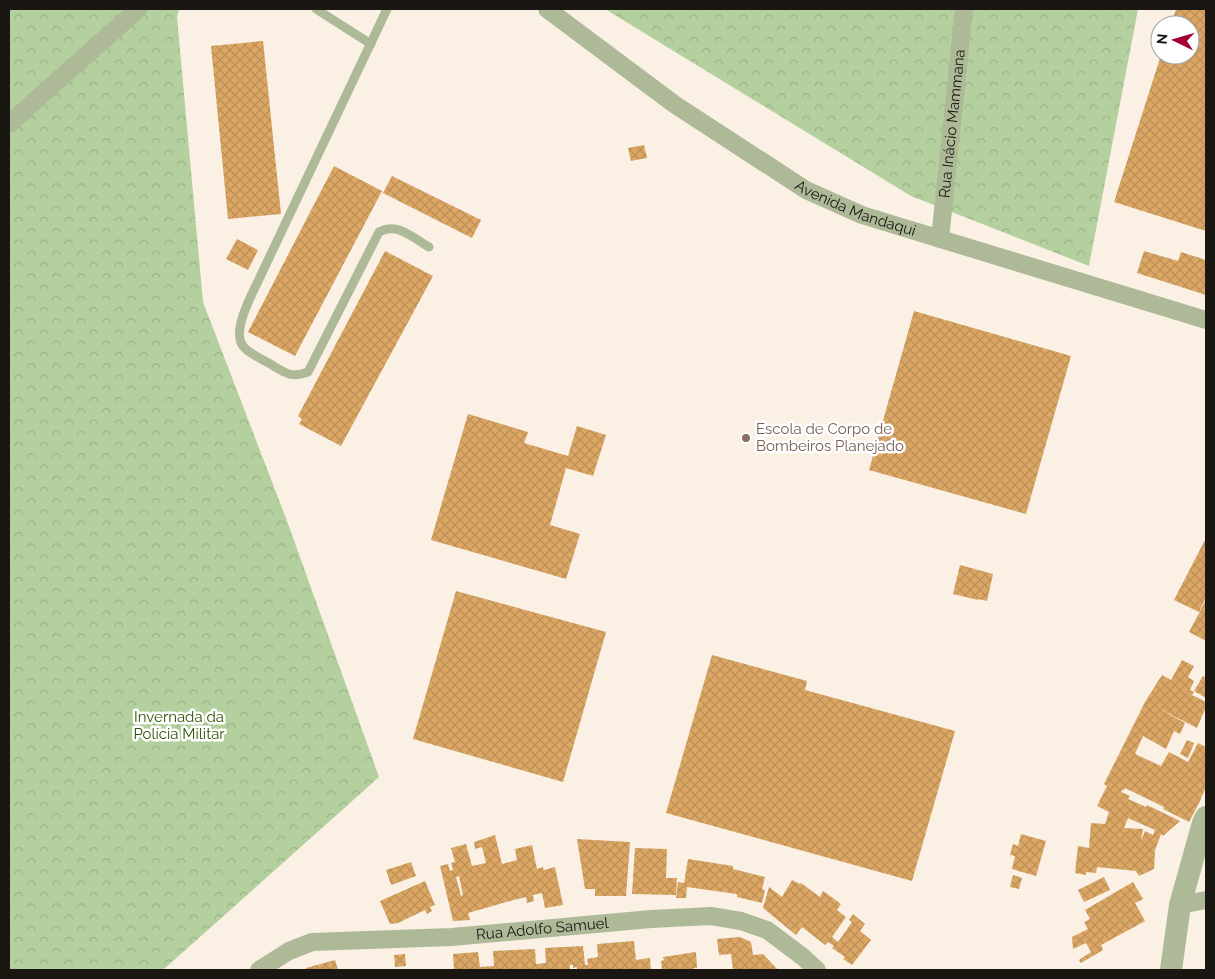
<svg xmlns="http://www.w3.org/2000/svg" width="1215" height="979" font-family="Raleway,sans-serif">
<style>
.forest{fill:url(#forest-crowns)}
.building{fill:url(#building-cross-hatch);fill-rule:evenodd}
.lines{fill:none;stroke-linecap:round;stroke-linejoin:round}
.service{stroke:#aeb998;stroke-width:9}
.minor{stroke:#aeb998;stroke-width:18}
.tertiary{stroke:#aeb998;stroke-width:22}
.education-dot{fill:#8d6e63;stroke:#fff;stroke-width:2}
.labels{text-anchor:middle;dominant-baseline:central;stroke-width:5;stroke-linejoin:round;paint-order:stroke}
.street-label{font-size:15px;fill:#1a1713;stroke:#fff}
.education-label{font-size:15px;fill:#785e54;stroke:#fff;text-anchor:start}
.park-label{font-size:15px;fill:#305306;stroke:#fff}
</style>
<defs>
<pattern id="forest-crowns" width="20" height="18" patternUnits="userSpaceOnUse" patternTransform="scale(1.25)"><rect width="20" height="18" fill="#b4d09f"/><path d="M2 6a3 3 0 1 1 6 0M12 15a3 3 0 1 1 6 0" fill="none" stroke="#9ab288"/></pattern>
<pattern id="building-cross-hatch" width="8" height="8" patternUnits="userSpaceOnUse" patternTransform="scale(1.25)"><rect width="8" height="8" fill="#dca765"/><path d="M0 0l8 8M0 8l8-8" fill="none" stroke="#bc8f57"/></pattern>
</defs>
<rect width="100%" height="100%" fill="#faf0e4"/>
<!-- forest -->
<g class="forest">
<polygon points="9,9 179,9 177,17 203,302 287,521 379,777 163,970 9,970"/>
<polygon points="605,9 1138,9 1089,266 911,196"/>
</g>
<!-- building -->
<g class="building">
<polygon points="1176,9 1206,9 1206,231 1114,202 1161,55 1190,55 1190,25 1171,25"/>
<polygon points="263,41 281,214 228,219 211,46"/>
<polygon points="644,145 647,158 631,161 628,148"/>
<polygon points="334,166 382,191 295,356 248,332"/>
<polygon points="392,176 481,220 472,238 383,193"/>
<polygon points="237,239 258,250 248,270 226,259"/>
<polygon points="385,251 433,276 341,446 299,424 302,419 298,416"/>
<polygon points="1144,251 1178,261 1181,252 1206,260 1206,295 1137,273"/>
<polygon points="914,311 1071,356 1026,514 869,470"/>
<polygon points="468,414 528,432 524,443 568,456 577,426 606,435 593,476 566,468 550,525 580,534 566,579 431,540"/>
<polygon points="1206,538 1206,598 1199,612 1174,600"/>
<polygon points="960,565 993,574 987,601 978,599 978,600 953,594"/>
<polygon points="456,591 606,632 563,782 413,739"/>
<polygon points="1206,600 1206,641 1189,632"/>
<polygon points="712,655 807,681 805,690 955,731 912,881 666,813"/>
<path d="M1182 660 1194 666 1188 677 1194 681 1190 690 1194 692 1192 695 1206 702V707L1197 728 1158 708 1185 723 1180 734 1174 731 1166 749 1143 736 1135 754 1161 766 1169 752 1188 762 1198 743 1206 747V787L1199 803 1189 822 1163 809 1164 807 1125 788 1124 790H1122L1121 792 1130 796 1128 799 1146 807 1147 805 1180 821 1163 836 1161 834 1155 850 1154 869 1139 876 1136 871 1097 867 1096 873 1086 872V875L1075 873 1078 846 1089 848 1091 823 1105 824 1109 812 1097 806 1107 786 1104 784 1145 702 1162 675 1171 680ZM1128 818 1155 830 1153 835 1145 831 1141 841 1143 829 1124 828Z"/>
<polygon points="1203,676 1206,678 1206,698 1194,691"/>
<polygon points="1187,740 1194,743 1188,758 1180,754"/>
<polygon points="1021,834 1046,841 1036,876 1012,869 1015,856 1010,855 1013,844 1018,846"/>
<path d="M495 835 502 864 517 860 515 849 532 845 537 869 543 867 544 870 555 867 563 905 545 908 542 893 533 895 534 901 527 903 526 897 510 901 468 913 470 920 453 921 440 866 448 864 450 871 453 870 451 863 455 862 451 848 466 844 472 866 486 863 482 847 475 849 474 842ZM459 876 463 895 461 896 456 877Z"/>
<polygon points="577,839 630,842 626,896 595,896 595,889 585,889"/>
<polygon points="635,848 667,849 666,878 677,878 676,895 632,894"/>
<polygon points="688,859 733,866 733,869 765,877 762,889 765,890 762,903 737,897 737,894 687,887 686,898 676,898 678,882 684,883"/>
<polygon points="411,862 416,876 391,885 386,870"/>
<polygon points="1013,875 1022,878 1019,889 1010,887"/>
<polygon points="1104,877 1110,890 1084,902 1078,890"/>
<polygon points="792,880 800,884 801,883 820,897 823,891 826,893 841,904 837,910 846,917 832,937 838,942 852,922 849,920 853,914 865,924 860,931 871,940 852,965 843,959 845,957 832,948 834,946 828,942 825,945 802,927 796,935 763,908 769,887 782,897"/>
<polygon points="425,881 435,905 430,907 432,911 427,914 425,910 398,923 390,924 380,901"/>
<polygon points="1133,882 1143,899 1135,903 1145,921 1101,945 1103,950 1081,963 1079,960 1091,952 1086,943 1073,949 1072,937 1088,929 1084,922 1090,919 1085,910"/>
<polygon points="740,937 751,942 753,955 763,954 778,970 733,970 731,954 719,955 717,939"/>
<polygon points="634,941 636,960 650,958 651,970 631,970 631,969 626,970 577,970 577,967 573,968 573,965 570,965 570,970 521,970 520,969 515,970 454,970 453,954 478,952 480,967 494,966 493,951 535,949 536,964 546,963 545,948 583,946 585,965 588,965 587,959 598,957 597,944"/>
<polygon points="696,952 697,968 694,968 694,970 662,970 661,961 664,960 663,957"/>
<polygon points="405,954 406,966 395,967 394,955"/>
<polygon points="335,960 338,970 305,970 306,968"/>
</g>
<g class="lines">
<!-- service -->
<g class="service">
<polyline points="316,9 371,44"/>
<path d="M387 9 260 277C253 293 231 330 243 346 249 354 264 360 272 365 287 374 291 378 308 372L379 232C397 222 412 237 429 247"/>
</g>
<!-- minor -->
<g class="minor">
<path id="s1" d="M547 9 674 104 806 190 862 215 1206 320"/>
<polyline points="9,124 138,9"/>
<path id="s2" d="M940 239 964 9"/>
<polyline points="1180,905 1206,900"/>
<path id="s3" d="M259 970 289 951 312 942 452 937 651 919 711 916 741 921 767 930 803 957 817 970"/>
</g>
<!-- tertiary -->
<polyline class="tertiary" points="1171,970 1180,905 1203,823 1206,817"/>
</g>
<!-- markers -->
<circle class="education-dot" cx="746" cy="438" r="5"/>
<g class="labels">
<!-- street labels -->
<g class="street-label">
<text stroke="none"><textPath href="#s2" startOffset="116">Rua Inácio Mammana</textPath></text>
<text stroke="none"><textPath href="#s1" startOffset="369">Avenida Mandaqui</textPath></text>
<text stroke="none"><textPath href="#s3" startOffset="291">Rua Adolfo Samuel</textPath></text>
</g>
<!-- education labels -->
<g class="education-label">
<text x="756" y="429">Escola de Corpo de<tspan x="756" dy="17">Bombeiros Planejado</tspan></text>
</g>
<!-- park labels -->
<g class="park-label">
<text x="179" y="717">Invernada da<tspan x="179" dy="17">Polícia Militar</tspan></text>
</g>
</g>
<!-- border -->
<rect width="1215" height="979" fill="none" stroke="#1a1713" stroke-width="20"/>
<!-- north arrow -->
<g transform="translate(1175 40) rotate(275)"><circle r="24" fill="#ffffff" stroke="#a3a2a1"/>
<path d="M0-4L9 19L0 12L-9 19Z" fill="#a20131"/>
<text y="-8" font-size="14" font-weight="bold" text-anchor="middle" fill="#1a1713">N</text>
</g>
</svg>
